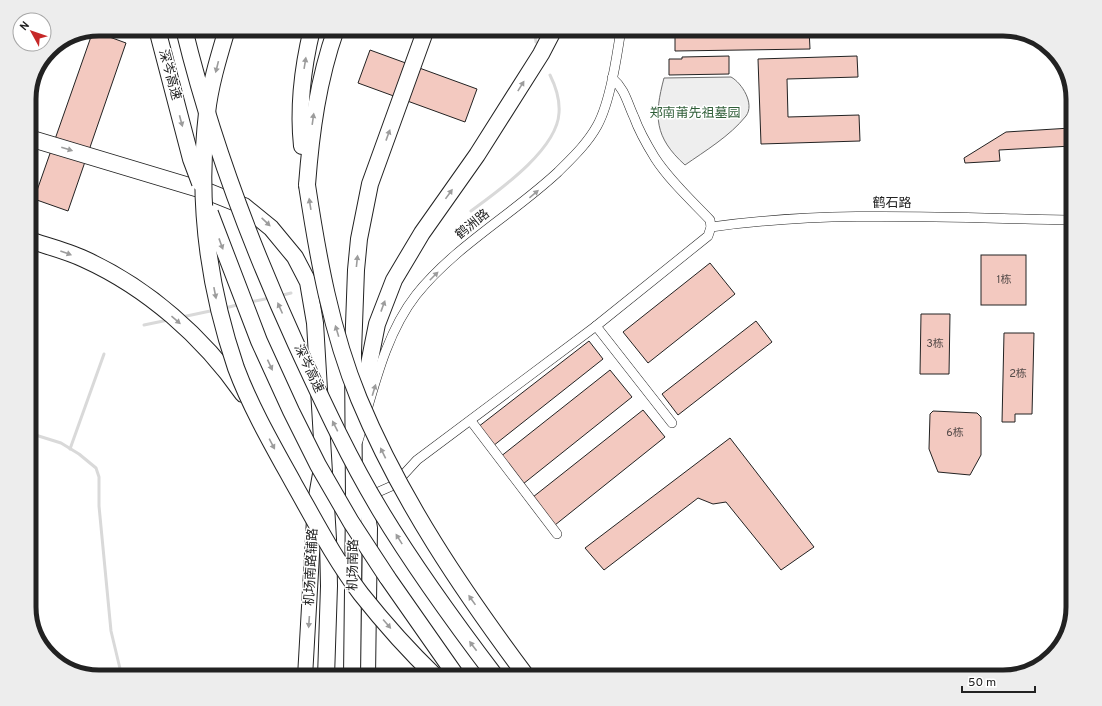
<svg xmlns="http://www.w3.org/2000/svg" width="1102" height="706" font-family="Overpass,'Noto Sans SC',sans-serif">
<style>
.green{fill:#eee;stroke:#6f6f6f}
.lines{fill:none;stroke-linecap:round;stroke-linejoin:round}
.stream{stroke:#d9d9d9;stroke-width:3}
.building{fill:#f3c9c0;stroke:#222}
.street-casing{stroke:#222;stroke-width:10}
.primary-casing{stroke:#222;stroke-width:16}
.highway-casing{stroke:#222;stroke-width:18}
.street{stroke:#fff;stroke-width:9}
.primary{stroke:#fff;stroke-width:14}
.highway{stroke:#fff;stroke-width:16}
.highway-bridge-casing{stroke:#222;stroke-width:18;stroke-linecap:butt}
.highway-bridge{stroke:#fff;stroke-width:16}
.oneway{fill:#9c9c9c}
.labels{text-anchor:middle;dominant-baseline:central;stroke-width:3;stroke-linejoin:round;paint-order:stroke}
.number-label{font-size:11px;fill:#564c4a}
.street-label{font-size:13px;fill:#222;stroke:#fff}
.park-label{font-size:13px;fill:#2f5e38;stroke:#fff}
.rim{fill:none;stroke:#222;stroke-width:5}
</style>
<rect width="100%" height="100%" fill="#fff"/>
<!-- green -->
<path class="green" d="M731 77C742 83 755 104 746 116 730 136 705 151 685 165 654 137 654 116 664 78Z"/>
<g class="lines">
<!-- stream -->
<g class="stream">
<polyline points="534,29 536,42"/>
<path d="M471 211C498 191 557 150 559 113 560 100 556 87 550 75"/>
<polyline points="279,296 291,293"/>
<polyline points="250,302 270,298"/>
<polyline points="225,308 241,304"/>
<polyline points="182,317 215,310"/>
<polyline points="144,325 168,320"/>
<polyline points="29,433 61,443 79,454 96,468 99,477 99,506 111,631 122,677"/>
<polyline points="70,449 104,354"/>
</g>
</g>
<!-- building -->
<g class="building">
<polygon points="675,29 809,29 810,49 675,51"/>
<polygon points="93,31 126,43 68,211 34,199"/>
<polygon points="370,50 477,89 465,122 358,83"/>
<polygon points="729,56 729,74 669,75 669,59 682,59 682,57"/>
<polygon points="857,56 858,77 787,79 788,117 859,115 860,141 761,144 758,59"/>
<polygon points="1071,128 1072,146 999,150 1000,161 965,163 964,158 1006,132"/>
<rect x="981" y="255" width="45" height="50"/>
<polygon points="710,263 735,294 648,363 623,332"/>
<polygon points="921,314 950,314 949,374 920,374"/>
<polygon points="756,321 772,342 678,415 662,394"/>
<polygon points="1004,333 1034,333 1032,414 1015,414 1015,422 1002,422"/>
<polygon points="589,341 603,359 493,446 478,427"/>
<polygon points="610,370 632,397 523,484 500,457"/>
<polygon points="643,410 665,437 555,525 533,497"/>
<polygon points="933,411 977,413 981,417 981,455 970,475 938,472 929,449 930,414"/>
<polygon points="730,438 814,547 781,570 726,502 713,504 698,498 604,570 585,548"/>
</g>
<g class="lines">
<defs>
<g id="street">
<path d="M711 227C830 210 953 218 1073 220"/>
<polyline points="596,326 672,423"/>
<polyline points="471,421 557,534"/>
<path d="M358 441C373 392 384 336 416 295 454 247 513 214 558 172 572 158 587 144 597 126 610 103 617 56 621 29"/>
<path d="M367 497 394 485 417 460 596 326 708 236 711 227 710 220C691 200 670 181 655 158 647 145 639 131 634 117 627 102 625 89 612 78"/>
</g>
<g id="primary">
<polyline points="363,486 370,528 368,677"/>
<polyline points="305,677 315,502 320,474"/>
</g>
<g id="highway">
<polyline points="29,138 209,192 244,206 271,228 295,257 308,282 315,323 328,539 329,586 326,677"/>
<path d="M302 146C298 108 303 66 312 29"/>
<path d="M307 185C311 132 318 80 336 29"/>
<path d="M29 240C47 246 67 251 84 259 148 288 203 337 243 394"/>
<polyline points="362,399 377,324 394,280 422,233 477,155 541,54 554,29"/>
<polyline points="387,577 457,677"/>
<polyline points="352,677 354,502 353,352 356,270 359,239 370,184 426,29"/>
</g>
</defs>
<!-- street casing -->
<use href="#street" class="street-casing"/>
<!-- primary casing -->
<use href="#primary" class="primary-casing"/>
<!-- highway casing -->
<use href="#highway" class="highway-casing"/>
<!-- street -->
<use href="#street" class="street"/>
<!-- primary -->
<use href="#primary" class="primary"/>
<!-- highway -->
<use href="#highway" class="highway"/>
<defs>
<g id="highway-bridge">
<polyline points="157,29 191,159 200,183"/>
<path d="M184 29C211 140 249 241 296 344 322 400 348 457 380 510 415 568 455 623 496 677"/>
<path d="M227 29C219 56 210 85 207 113 197 199 208 286 236 368 251 408 273 446 294 484 315 521 335 560 361 594 384 623 409 651 436 677"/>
<path d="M307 185C318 258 331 331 359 399 401 500 462 590 527 677"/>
<polyline points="210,213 259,341 291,411 318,465 351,522 387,577"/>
</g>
</defs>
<!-- highway-bridge casing -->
<use href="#highway-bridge" class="highway-bridge-casing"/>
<!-- highway-bridge -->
<use href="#highway-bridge" class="highway-bridge"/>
</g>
<!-- one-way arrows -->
<defs><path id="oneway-solid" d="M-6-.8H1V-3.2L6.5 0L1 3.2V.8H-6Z"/></defs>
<g class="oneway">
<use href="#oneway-solid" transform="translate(305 63) rotate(-81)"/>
<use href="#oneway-solid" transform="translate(217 67) rotate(104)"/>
<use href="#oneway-solid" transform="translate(521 86) rotate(-58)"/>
<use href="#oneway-solid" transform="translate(313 119) rotate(-82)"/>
<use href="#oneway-solid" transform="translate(181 121) rotate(75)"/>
<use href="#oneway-solid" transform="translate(388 135) rotate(-70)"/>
<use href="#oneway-solid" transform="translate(67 149) rotate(17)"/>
<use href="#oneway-solid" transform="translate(449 194) rotate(-54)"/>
<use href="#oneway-solid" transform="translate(534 194) rotate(-40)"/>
<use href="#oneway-solid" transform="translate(310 204) rotate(-99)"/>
<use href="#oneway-solid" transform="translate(266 222) rotate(43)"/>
<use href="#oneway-solid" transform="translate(221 244) rotate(70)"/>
<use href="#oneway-solid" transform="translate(66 253) rotate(20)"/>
<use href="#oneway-solid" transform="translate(357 261) rotate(-84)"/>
<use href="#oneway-solid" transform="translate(434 276) rotate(-45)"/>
<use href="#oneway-solid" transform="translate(215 293) rotate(79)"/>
<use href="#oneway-solid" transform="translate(383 306) rotate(-70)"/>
<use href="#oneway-solid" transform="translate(280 308) rotate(-114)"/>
<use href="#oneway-solid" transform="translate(176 320) rotate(41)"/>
<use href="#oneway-solid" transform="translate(337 331) rotate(-107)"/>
<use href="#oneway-solid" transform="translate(270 365) rotate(65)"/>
<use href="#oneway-solid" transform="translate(374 390) rotate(-73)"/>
<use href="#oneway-solid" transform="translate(335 426) rotate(-117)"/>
<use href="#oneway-solid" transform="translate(272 444) rotate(62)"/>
<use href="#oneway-solid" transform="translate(383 453) rotate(-116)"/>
<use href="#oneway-solid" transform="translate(399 539) rotate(-122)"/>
<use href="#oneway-solid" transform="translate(472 600) rotate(-125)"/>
<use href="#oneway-solid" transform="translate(309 622) rotate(94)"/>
<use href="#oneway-solid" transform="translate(387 624) rotate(49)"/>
<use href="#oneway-solid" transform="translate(473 646) rotate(-127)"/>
</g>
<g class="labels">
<!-- number labels -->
<g class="number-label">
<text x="1004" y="280">1栋</text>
<text x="935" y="344">3栋</text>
<text x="1018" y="374">2栋</text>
<text x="955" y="433">6栋</text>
</g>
<!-- street labels -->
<g class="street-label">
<text transform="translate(169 75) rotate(75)">深岑高速</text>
<text x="892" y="204">鹤石路</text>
<text transform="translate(473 225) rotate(-39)">鹤洲路</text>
<text transform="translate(308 369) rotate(65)">深岑高速</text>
<text transform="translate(354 565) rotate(-89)">机场南路</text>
<text transform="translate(312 567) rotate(-87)">机场南路辅路</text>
</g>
<!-- park labels -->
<g class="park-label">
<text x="695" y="114">郑南莆先祖墓园</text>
</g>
</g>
<!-- crop -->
<path d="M0 0H1102V706H0ZM99 36H1003A63 63 0 0 1 1066 99V607A63 63 0 0 1 1003 670H99A63 63 0 0 1 36 607V99A63 63 0 0 1 99 36Z" fill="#ededed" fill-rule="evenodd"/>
<path class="rim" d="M99 36H1003A63 63 0 0 1 1066 99V607A63 63 0 0 1 1003 670H99A63 63 0 0 1 36 607V99A63 63 0 0 1 99 36Z"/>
<!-- north arrow -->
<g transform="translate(32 32) rotate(310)"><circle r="19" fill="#ffffff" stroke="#a7a7a7"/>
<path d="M0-3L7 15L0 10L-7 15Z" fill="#c62828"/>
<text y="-6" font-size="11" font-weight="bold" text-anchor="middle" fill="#222222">N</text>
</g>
<!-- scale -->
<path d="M962 686v6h73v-6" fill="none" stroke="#222222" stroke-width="2"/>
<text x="968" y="686" font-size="12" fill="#222222" stroke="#ffffff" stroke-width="3" paint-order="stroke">50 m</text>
</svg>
